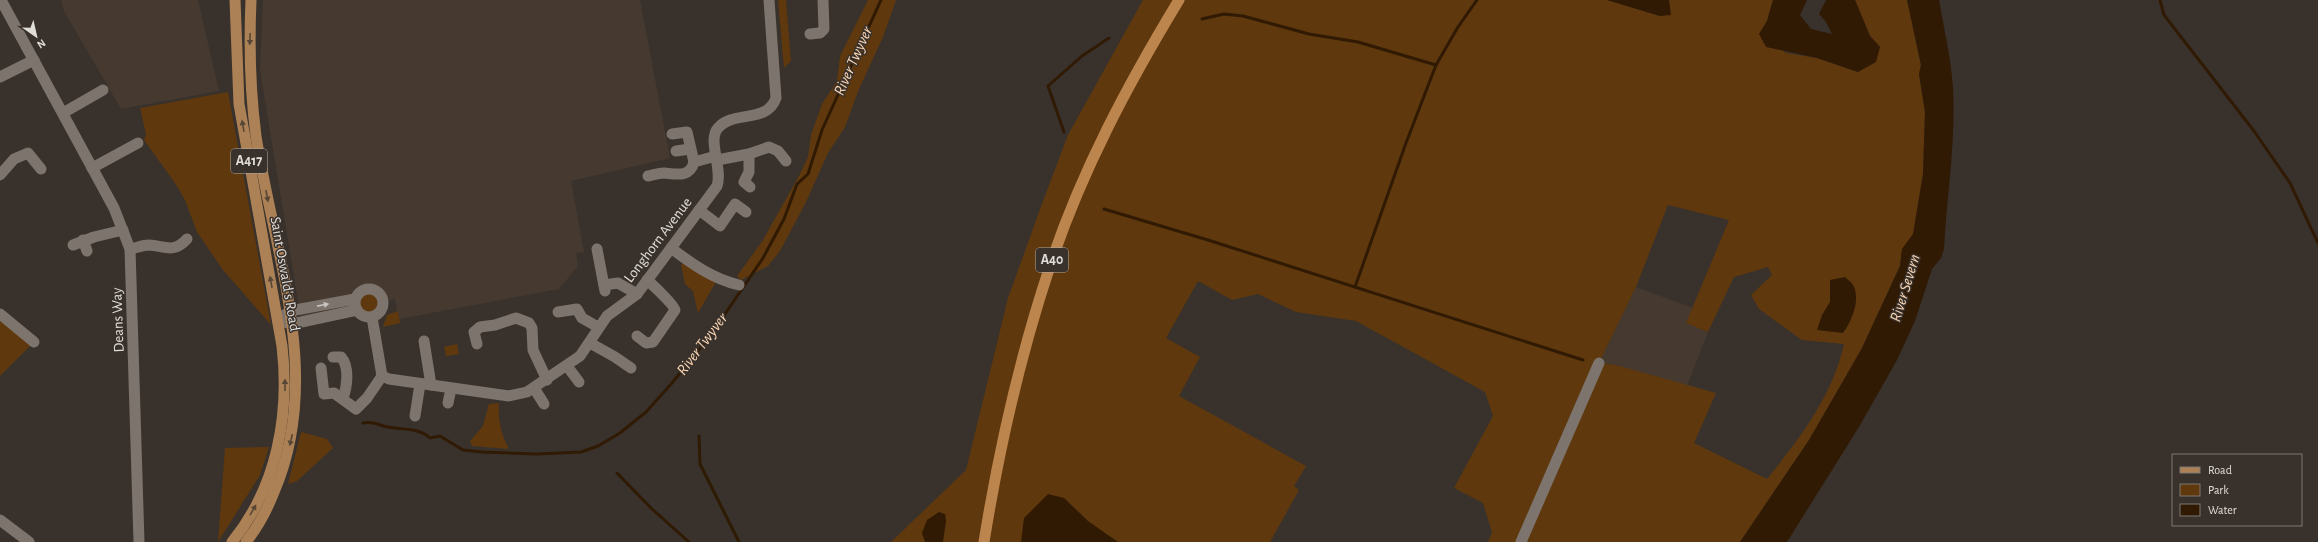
<svg xmlns="http://www.w3.org/2000/svg" width="2318" height="542" font-family="'Alegreya Sans',sans-serif">
<style>
.built{fill:#463a30}
.green{fill:#5f380d;fill-rule:evenodd}
.water{fill:#301a04}
.lines{fill:none;stroke-linecap:round;stroke-linejoin:round}
.stream{stroke:#301a04;stroke-width:3}
.minor{stroke:#7c746d;stroke-width:11}
.primary{stroke:#ad8156;stroke-width:11}
.trunk{stroke:#bd854e;stroke-width:11}
.oneway{fill:#564636}
.oneway2{fill:#c8c3be}
.labels{text-anchor:middle;dominant-baseline:central;stroke-width:3;stroke-linejoin:round;paint-order:stroke}
.shield{fill:#39322c;stroke:#afaaa5;stroke-width:1}
.shield-label{font-size:14px;font-weight:bold;fill:#e1ddd9}
.street-label{font-size:15px;fill:#e1ddd9;stroke:#39322c}
.water-label{font-size:16px;font-style:italic;fill:#fbd6b4;stroke:#39322c}
</style>
<rect width="100%" height="100%" fill="#39322c"/>
<!-- built -->
<g class="built">
<polygon points="61,0 198,0 219,91 121,109 64,11"/>
<polygon points="263,0 640,0 670,158 571,181 584,252 576,253 578,266 559,289 399,319 395,299 301,319 260,70"/>
<polygon points="1636,287 1693,308 1687,323 1708,332 1687,386 1616,365 1599,363"/>
</g>
<!-- green -->
<g class="green">
<polygon points="778,0 786,0 791,61 784,68"/>
<polygon points="868,0 896,0 883,37 859,89 845,127 828,153 806,202 780,251 768,266 741,280 737,276 763,240 800,174 808,157 811,135 822,104 837,81 840,56"/>
<path d="M1143 0H1607L1660 16 1669 0H1773L1767 21 1759 34 1786 53 1817 58 1858 72 1880 47 1870 36 1855 0H1907L1921 65 1919 74 1925 112 1923 174 1913 235 1902 249 1900 266 1862 348 1846 376 1809 440 1740 542H1488L1492 532 1483 503 1454 488 1493 416 1485 392 1356 321 1296 312 1258 294 1232 300 1198 281 1166 338 1200 357 1179 396 1306 466 1294 486 1299 490 1270 542H891L966 470 1008 298 1043 201 1068 135ZM1668 205 1729 220 1686 323 1708 332 1734 277 1768 267 1772 275 1751 295 1759 309 1802 340 1844 344C1832 397 1800 438 1767 479L1694 443 1716 393 1616 365 1599 363 1636 287Z"/>
<polygon points="228,92 271,325 223,270 197,232 185,200 175,183 144,140 146,134 140,108"/>
<polygon points="684,261 717,280 698,313 693,291 685,284 681,265"/>
<circle cx="369" cy="303" r="9"/>
<polygon points="398,311 400,323 383,327 387,315"/>
<polygon points="0,314 34,342 0,376"/>
<polygon points="457,344 459,354 446,356 444,347"/>
<path d="M499 403C498 421 501 434 509 449L472 446 470 441 483 426 489 404Z"/>
<polygon points="301,432 327,439 333,448 297,481 288,484"/>
<polygon points="269,447 260,475 218,542 225,448"/>
</g>
<!-- water -->
<g class="water">
<polygon points="1607,0 1669,0 1671,15 1660,16"/>
<polygon points="1773,0 1807,0 1800,15 1811,29 1832,34 1826,22 1819,14 1826,0 1855,0 1870,36 1880,47 1876,62 1858,72 1817,58 1766,47 1759,34 1767,21"/>
<path d="M1907 0H1939C1944 29 1951 58 1953 87 1956 141 1947 195 1944 249L1941 258 1932 269 1915 321 1897 360 1859 427 1787 542H1740L1809 440 1846 376 1862 348 1900 266 1902 249 1913 234 1923 174 1925 112 1919 74 1921 65Z"/>
<path d="M1845 277C1848 280 1853 283 1854 287 1860 301 1852 321 1843 333L1817 330 1822 315 1830 302V280Z"/>
<polygon points="1048,494 1064,498 1088,521 1118,542 1021,542 1024,518"/>
<polygon points="939,512 945,514 946,521 943,542 925,542 922,533 927,520"/>
</g>
<g class="lines">
<!-- stream -->
<g class="stream">
<polyline points="2160,0 2164,15 2254,131 2290,183 2318,243"/>
<polyline points="1202,19 1224,14 1243,16 1309,34 1358,42 1436,65 1458,27 1477,0"/>
<polyline points="1064,132 1048,86 1082,56 1109,38"/>
<polyline points="1104,209 1208,240 1583,360"/>
<polyline points="1355,287 1406,143 1436,65"/>
<path d="M363 423C374 421 378 425 388 427 402 430 418 427 430 438L440 436 463 450 482 452 537 454 581 452 598 446 620 433 646 412 672 383 710 336 763 258 784 219 797 184 808 174 822 130 881 0"/>
<polyline points="699,436 700,464 739,542"/>
<polyline points="617,473 652,509 689,542"/>
</g>
<!-- minor -->
<g class="minor">
<polyline points="1,0 114,208 130,249 139,542"/>
<polyline points="810,34 820,33 824,29 823,0"/>
<polyline points="0,77 34,60"/>
<polyline points="63,113 103,90"/>
<polyline points="672,134 687,132 694,162"/>
<polyline points="676,151 690,149"/>
<polyline points="749,154 749,172 744,182 750,187"/>
<polyline points="717,160 749,154 769,147 778,151 786,161"/>
<polyline points="92,168 138,143"/>
<polyline points="0,175 14,159 28,153 41,169"/>
<path d="M648 176C653 175 659 173 664 173 676 174 690 178 694 162L716 156"/>
<polyline points="699,210 720,226 735,204 746,212"/>
<polyline points="83,240 87,251"/>
<polyline points="73,245 94,237 123,230"/>
<path d="M671 248C692 264 713 279 739 285"/>
<path d="M130 249C136 248 143 245 149 245 165 246 173 254 187 239"/>
<polyline points="597,249 605,291"/>
<polyline points="604,285 618,283 637,294"/>
<circle cx="369" cy="303" r="14"/>
<polyline points="558,312 577,309 582,318 598,327"/>
<polyline points="0,314 34,342"/>
<polyline points="372,317 382,376"/>
<polyline points="278,320 290,311 355,299"/>
<polyline points="283,322 292,324 357,310"/>
<path d="M637 336 646 343 653 342 675 310C674 305 653 285 647 280"/>
<polyline points="424,341 431,385"/>
<polyline points="590,343 615,357 631,368"/>
<polyline points="477,344 474,332 480,327 495,325 516,318 529,323 532,328 533,350 547,380"/>
<path d="M333 357H341C350 367 347 387 343 398"/>
<polyline points="567,366 579,382"/>
<polyline points="321,368 324,394 334,393 356,409 367,398 382,376"/>
<path d="M382 376 389 379 509 396 527 392 580 356 607 316 637 294 717 186C723 169 707 140 718 128 733 110 767 124 776 98L769 0"/>
<polyline points="534,388 544,404"/>
<polyline points="448,403 451,389"/>
<polyline points="415,416 420,384"/>
<polyline points="0,520 29,542"/>
<polyline points="1521,542 1599,363"/>
</g>
<!-- primary -->
<g class="primary">
<path d="M232 542C277 487 290 415 282 346L239 104 235 0"/>
<path d="M246 542C258 527 267 510 274 492 324 376 274 254 256 136 250 90 249 46 251 0"/>
</g>
<!-- trunk -->
<path class="trunk" d="M984 542C999 449 1020 356 1050 266 1081 172 1128 84 1179 0"/>
</g>
<!-- one-way arrows -->
<defs><path id="oneway-solid" d="M-6-.8H1V-3.2L6.5 0L1 3.2V.8H-6Z"/></defs>
<g class="oneway">
<use href="#oneway-solid" transform="translate(250 39) rotate(92)"/>
<use href="#oneway-solid" transform="translate(243 126) rotate(-100)"/>
<use href="#oneway-solid" transform="translate(267 196) rotate(79)"/>
<use href="#oneway-solid" transform="translate(271 282) rotate(-100)"/>
<use href="#oneway-solid" transform="translate(285 385) rotate(-90)"/>
<use href="#oneway-solid" transform="translate(291 440) rotate(103)"/>
<use href="#oneway-solid" transform="translate(253 510) rotate(-60)"/>
</g>
<use class="oneway2" href="#oneway-solid" transform="translate(323 305) rotate(-11)"/>
<g class="labels">
<!-- shield labels -->
<g class="shield">
<rect x="231" y="149" width="36" height="24" rx="3"/>
<rect x="1036" y="248" width="32" height="24" rx="3"/>
</g>
<g class="shield-label">
<text x="249" y="161">A417</text>
<text x="1052" y="260">A40</text>
</g>
<!-- street labels -->
<g class="street-label">
<text transform="translate(658 240) rotate(-53)">Longhorn Avenue</text>
<text transform="translate(285 274) rotate(80)">Saint Oswald's Road</text>
<text transform="translate(118 320) rotate(-92)">Deans Way</text>
</g>
<!-- water labels -->
<g class="water-label">
<text transform="translate(853 61) rotate(-66)">River Twyver</text>
<text transform="translate(1905 288) rotate(-73)">River Severn</text>
<text transform="translate(702 344) rotate(-53)">River Twyver</text>
</g>
</g>
<!-- legend -->
<rect x="2172" y="454" width="130" height="72" fill="#39322c" stroke="#7c7671"/>
<rect x="2180" y="467" width="20" height="6" fill="#ad8156" stroke="#7c7671"/>
<text x="2208" y="474" font-size="12" fill="#e1ddd9">Road</text>
<rect x="2180" y="484" width="20" height="12" fill="#5f380d" stroke="#7c7671"/>
<text x="2208" y="494" font-size="12" fill="#e1ddd9">Park</text>
<rect x="2180" y="504" width="20" height="12" fill="#301a04" stroke="#7c7671"/>
<text x="2208" y="514" font-size="12" fill="#e1ddd9">Water</text>
<!-- north arrow -->
<g transform="translate(36 36) rotate(146)" stroke="#39322c" stroke-width="3" paint-order="stroke">
<path d="M0-3L7 15L0 10L-7 15Z" fill="#e1ddd9"/>
<text y="-6" font-size="11" font-weight="bold" text-anchor="middle" fill="#e1ddd9">N</text>
</g>
</svg>
